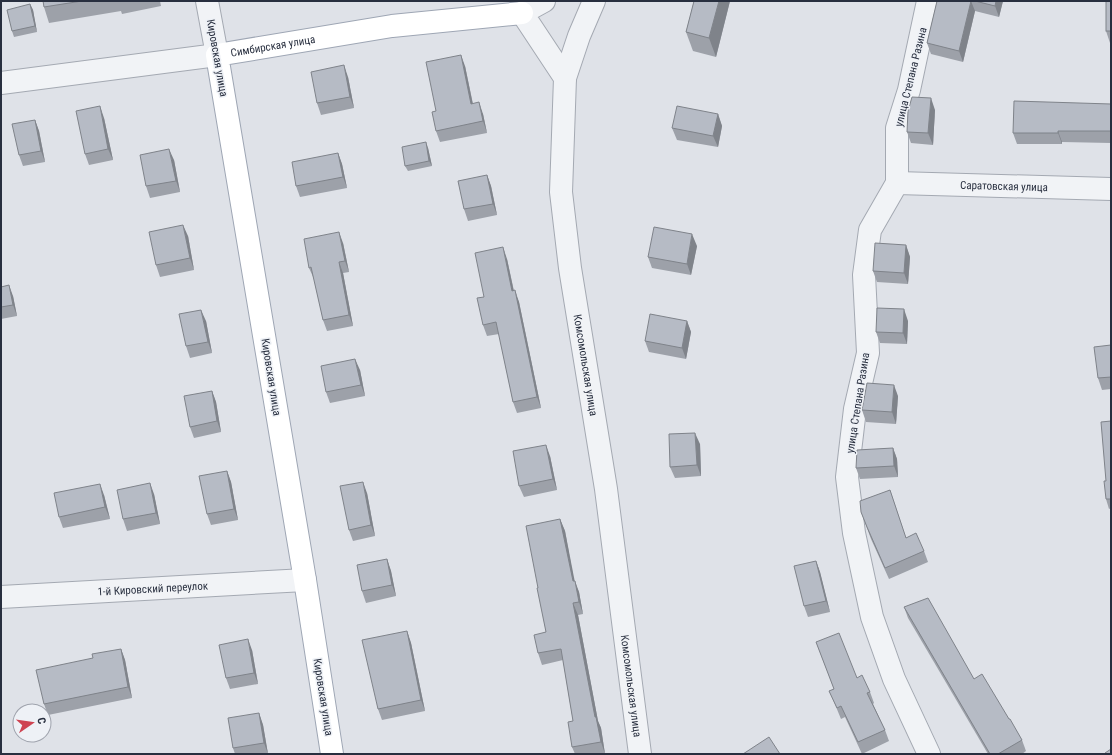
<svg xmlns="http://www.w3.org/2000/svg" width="1112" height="755" font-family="'Roboto Condensed',sans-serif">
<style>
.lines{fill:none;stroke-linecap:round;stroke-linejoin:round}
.minor-casing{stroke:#a4a9b2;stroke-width:24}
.major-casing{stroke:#9ea6b4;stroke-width:24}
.minor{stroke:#f1f3f6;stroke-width:22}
.major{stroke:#fff;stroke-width:22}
.wall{fill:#9da1a9}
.shaded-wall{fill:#7f838a}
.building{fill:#b6bbc5;stroke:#7f838a}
.labels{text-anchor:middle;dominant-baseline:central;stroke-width:3;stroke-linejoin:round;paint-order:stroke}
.street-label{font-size:11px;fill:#282f3f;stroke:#eef1f6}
</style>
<rect width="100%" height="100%" fill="#dfe2e8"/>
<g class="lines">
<defs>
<g id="minor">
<path id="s1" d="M544 1 522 13 565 78 561 192 570 268 606 489 640 754"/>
<polyline points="928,1 909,90 897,128 897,183 870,230 864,275 868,353 855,409 847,477 854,533 872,617 894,679 929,754"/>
<polyline points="565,78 579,36 594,1"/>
<polyline points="1,83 217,55 207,1"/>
<path id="s2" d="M897 183 1111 189"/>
<path id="s3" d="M1 597 305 580"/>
</g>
<g id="major">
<path id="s4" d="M332 754 305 580 217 55 392 26 522 13"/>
</g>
</defs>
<!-- minor casing -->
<use href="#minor" class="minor-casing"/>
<!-- major casing -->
<use href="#major" class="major-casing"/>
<!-- minor -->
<use href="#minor" class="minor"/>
<!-- major -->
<use href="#major" class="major"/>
</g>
<!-- wall -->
<g class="wall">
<polygon points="43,1 160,1 161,6 122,14 121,11 49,23 44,7"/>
<polygon points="694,1 730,1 716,57 693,51 686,32"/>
<polygon points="937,1 1003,1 999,17 975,11 963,62 931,54 927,43"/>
<polygon points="1111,1 1111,43 1110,43 1106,31"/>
<polygon points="30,4 33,10 37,32 14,37 12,31"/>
<polygon points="465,66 473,104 483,114 487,133 440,142 436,131 436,111"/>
<polygon points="348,77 354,108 321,115 317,103"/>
<polygon points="1111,104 1111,143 1062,142 1062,144 1017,144 1013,133"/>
<polygon points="935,110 933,145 911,143 907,132"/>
<polygon points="718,114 722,126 718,147 677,140 672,128"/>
<polygon points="104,118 113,160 89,165 85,154"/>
<polygon points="35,120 39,131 45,162 23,166 19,155"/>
<polygon points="428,148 432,166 408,171 405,166"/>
<polygon points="338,153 342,164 347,188 300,197 296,186"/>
<polygon points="174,160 180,192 150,198 146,186"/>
<polygon points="487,175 491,186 497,215 468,221 464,209"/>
<polygon points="188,236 194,270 160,277 156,265"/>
<polygon points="343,243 349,272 343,273 353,326 327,331 323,320 314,279 309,268"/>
<polygon points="906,245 910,257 908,284 877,282 873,271"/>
<polygon points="697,246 691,275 652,268 648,257"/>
<polygon points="507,259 514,291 519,302 541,408 517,413 513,402 499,334 487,336 483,325 484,297"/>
<polygon points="1,287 13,296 17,316 1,319"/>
<polygon points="206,321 212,353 190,358 186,346"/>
<polygon points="687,321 691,332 686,359 649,352 645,341"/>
<polygon points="908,321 907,344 880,343 876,332"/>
<polygon points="1111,345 1111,389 1102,390 1098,378"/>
<polygon points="360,370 365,396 330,403 326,392"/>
<polygon points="212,391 216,402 221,432 194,438 190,427"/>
<polygon points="898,396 896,424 866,422 862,410"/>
<polygon points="1111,421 1111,508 1109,509 1106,499 1106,481"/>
<polygon points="700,444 701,476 675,478 670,467"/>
<polygon points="893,448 897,459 898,477 860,479 856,468"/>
<polygon points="550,456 557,490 524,497 519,486"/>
<polygon points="227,471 231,482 238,520 211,525 207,514"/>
<polygon points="890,490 906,538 924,551 928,562 889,579 871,539 861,512"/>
<polygon points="367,493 375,536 353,541 349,530"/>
<polygon points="154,494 160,524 127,531 123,519"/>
<polygon points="104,495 110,519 63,528 59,517"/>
<polygon points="560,519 565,531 574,581 579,592 583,614 578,615 598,721 601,728 605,754 575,754 572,747 573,721 563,660 542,665 538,653 546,632 538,588"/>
<polygon points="387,559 391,571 396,596 366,603 362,591"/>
<polygon points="816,561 820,572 830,612 808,617 804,606"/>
<polygon points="904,607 974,679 1009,719 1022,740 1026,751 1022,754 988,754 908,618"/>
<polygon points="407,631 411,643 425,711 382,720 378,709"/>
<polygon points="816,642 857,678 870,692 874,703 873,704 885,730 889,741 862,754 845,717 841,719 834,702 829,691 834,689"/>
<polygon points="121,649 125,660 132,698 48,715 44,704 93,658"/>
<polygon points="252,650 258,684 230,689 226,678"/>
<polygon points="259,713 263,725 268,754 235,754 233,748"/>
</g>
<!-- shaded-wall -->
<g class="shaded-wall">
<polygon points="719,1 730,1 716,57 709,38"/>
<polygon points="971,1 975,11 963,62 959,51"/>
<polygon points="996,1 1003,1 999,17 995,6"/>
<polygon points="30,4 33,10 37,32 35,26"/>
<polygon points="461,55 465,66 475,115 471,104"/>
<polygon points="344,65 348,77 354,108 350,97"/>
<polygon points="931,98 935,110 933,145 928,133"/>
<polygon points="479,102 483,114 487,133 483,121"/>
<polygon points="100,106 104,118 113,160 108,149"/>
<polygon points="718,114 722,126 718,147 713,136"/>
<polygon points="35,120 39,131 45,162 41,151"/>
<polygon points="1058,131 1062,142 1062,144 1058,133"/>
<polygon points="426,142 428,148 432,166 429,161"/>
<polygon points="169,149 174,160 180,192 176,181"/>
<polygon points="338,153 342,164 347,188 343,177"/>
<polygon points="487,175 491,186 497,215 493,204"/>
<polygon points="183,225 188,236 194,270 190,258"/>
<polygon points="339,232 343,243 349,272 345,261"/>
<polygon points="692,234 697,246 691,275 687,264"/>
<polygon points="906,245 910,257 908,284 904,273"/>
<polygon points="503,247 507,259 516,302 512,291"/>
<polygon points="339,262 343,273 353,326 349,315"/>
<polygon points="9,285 13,296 17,316 13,305"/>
<polygon points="515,290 519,302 541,408 537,397"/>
<polygon points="904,309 908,321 907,344 903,333"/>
<polygon points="201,310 206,321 212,353 208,342"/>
<polygon points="687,321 691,332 686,359 682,348"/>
<polygon points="355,359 360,370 365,396 361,385"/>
<polygon points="894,385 898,396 896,424 892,412"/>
<polygon points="212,391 216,402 221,432 217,421"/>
<polygon points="695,433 700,444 701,476 697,465"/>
<polygon points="546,445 550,456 557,490 553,479"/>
<polygon points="893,448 897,459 898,477 894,466"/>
<polygon points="227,471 231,482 238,520 234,509"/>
<polygon points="363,482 367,493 375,536 371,525"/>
<polygon points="150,483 154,494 160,524 156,513"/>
<polygon points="100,484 104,495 110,519 105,507"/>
<polygon points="560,519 565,531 577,593 573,581"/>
<polygon points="387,559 391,571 396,596 392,585"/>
<polygon points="816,561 820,572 830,612 826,601"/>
<polygon points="575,581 579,592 583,614 579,602"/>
<polygon points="573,603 578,615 598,721 601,728 605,754 601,742 595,717"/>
<polygon points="407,631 411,643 425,711 421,700"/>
<polygon points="248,639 252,650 258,684 254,673"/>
<polygon points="121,649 125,660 132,698 128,687"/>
<polygon points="259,713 263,725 268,754 264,743"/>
</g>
<!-- building -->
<g class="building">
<polygon points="43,1 82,1 44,7"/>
<polygon points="694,1 719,1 709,38 686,32"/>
<polygon points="937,1 971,1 959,51 927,43"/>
<polygon points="975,1 996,1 995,6"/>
<rect x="1106" y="1" width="5" height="30"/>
<polygon points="30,4 35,26 12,31 7,10"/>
<polygon points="461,55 471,104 479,102 483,121 436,131 432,112 436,111 426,62"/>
<polygon points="344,65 350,97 317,103 311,72"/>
<polygon points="912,97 931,98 928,133 907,132 908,111"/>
<polygon points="1014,101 1111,104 1111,131 1058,131 1058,133 1013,133"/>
<polygon points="100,106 108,149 85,154 76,111"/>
<polygon points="677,106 718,114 713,136 672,128"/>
<polygon points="35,120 41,151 19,155 12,124"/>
<polygon points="426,142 429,161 405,166 402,147"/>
<polygon points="169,149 176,181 146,186 140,155"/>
<polygon points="338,153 343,177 296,186 292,162"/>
<polygon points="487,175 493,204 464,209 458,181"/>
<polygon points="183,225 190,258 156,265 149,232"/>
<polygon points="654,227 692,234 687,264 648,257"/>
<polygon points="339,232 345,261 339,262 349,315 323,320 311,267 309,268 304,239"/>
<polygon points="875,243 906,245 904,273 873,271"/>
<polygon points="503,247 512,291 515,290 537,397 513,402 496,322 483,325 477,298 484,297 475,253"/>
<polygon points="9,285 13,305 1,307 1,287"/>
<polygon points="877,308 904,309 903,333 876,332"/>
<polygon points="201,310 208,342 186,346 179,314"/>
<polygon points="650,314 687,321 682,348 645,341"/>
<polygon points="1111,345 1111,377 1098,378 1094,347"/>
<polygon points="355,359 361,385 326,392 321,366"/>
<polygon points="867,383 894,385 892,412 862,410"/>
<polygon points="212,391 217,421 190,427 184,396"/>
<polygon points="1111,421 1111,499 1106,499 1104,481 1106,481 1101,422"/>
<polygon points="695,433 697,465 670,467 669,434"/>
<polygon points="546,445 553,479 519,486 513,451"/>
<polygon points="893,448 894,466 856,468 857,450"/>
<polygon points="227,471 234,509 207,514 199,476"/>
<polygon points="363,482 371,525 349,530 340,486"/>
<polygon points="150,483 156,513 123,519 117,490"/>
<polygon points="100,484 105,507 59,517 54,493"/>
<polygon points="890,490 906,538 916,533 924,551 885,568 867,527 861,512 860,501"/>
<polygon points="560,519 573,581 575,581 579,602 573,603 595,717 596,717 601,742 572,747 568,722 573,721 561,649 538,653 534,635 546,632 537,588 538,588 526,526"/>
<polygon points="387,559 392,585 362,591 357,565"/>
<polygon points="816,561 826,601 804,606 794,566"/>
<polygon points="928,598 974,679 982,674 1009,719 1010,719 1022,740 998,754 990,754 904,607"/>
<polygon points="407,631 421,700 378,709 362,640"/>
<polygon points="839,633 857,678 862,675 870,692 867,693 885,730 858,742 841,706 837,708 829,691 834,689 816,642"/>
<polygon points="248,639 254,673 226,678 219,645"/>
<polygon points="121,649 128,687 44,704 36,670 93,658 92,654"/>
<polygon points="259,713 264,743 233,748 228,718"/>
<polygon points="769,737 780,754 743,754"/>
<polygon points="1111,749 1111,754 1105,754 1105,753"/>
</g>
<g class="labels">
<!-- street labels -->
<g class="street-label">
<text stroke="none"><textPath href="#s4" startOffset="765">Симбирская улица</textPath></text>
<text transform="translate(217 58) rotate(80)">Кировская улица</text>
<text transform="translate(911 77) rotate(-76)">улица Степана Разина</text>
<text stroke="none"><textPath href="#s2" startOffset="107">Саратовская улица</textPath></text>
<text stroke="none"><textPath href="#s1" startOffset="392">Комсомольская улица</textPath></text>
<text transform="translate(271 377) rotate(81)">Кировская улица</text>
<text transform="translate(858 403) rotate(-81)">улица Степана Разина</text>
<text stroke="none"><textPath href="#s3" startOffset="152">1-й Кировский переулок</textPath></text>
<text stroke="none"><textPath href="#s1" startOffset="716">Комсомольская улица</textPath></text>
<text transform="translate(323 697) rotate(81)">Кировская улица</text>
</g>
</g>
<!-- border -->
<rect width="1112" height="755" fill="none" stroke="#282f3f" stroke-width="4"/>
<!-- north arrow -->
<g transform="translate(32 723) rotate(77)"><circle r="19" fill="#eef1f6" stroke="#9fa3ad"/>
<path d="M0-3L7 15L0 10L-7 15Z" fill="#ce4351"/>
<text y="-6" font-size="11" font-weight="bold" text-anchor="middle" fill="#282f3f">С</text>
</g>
</svg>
